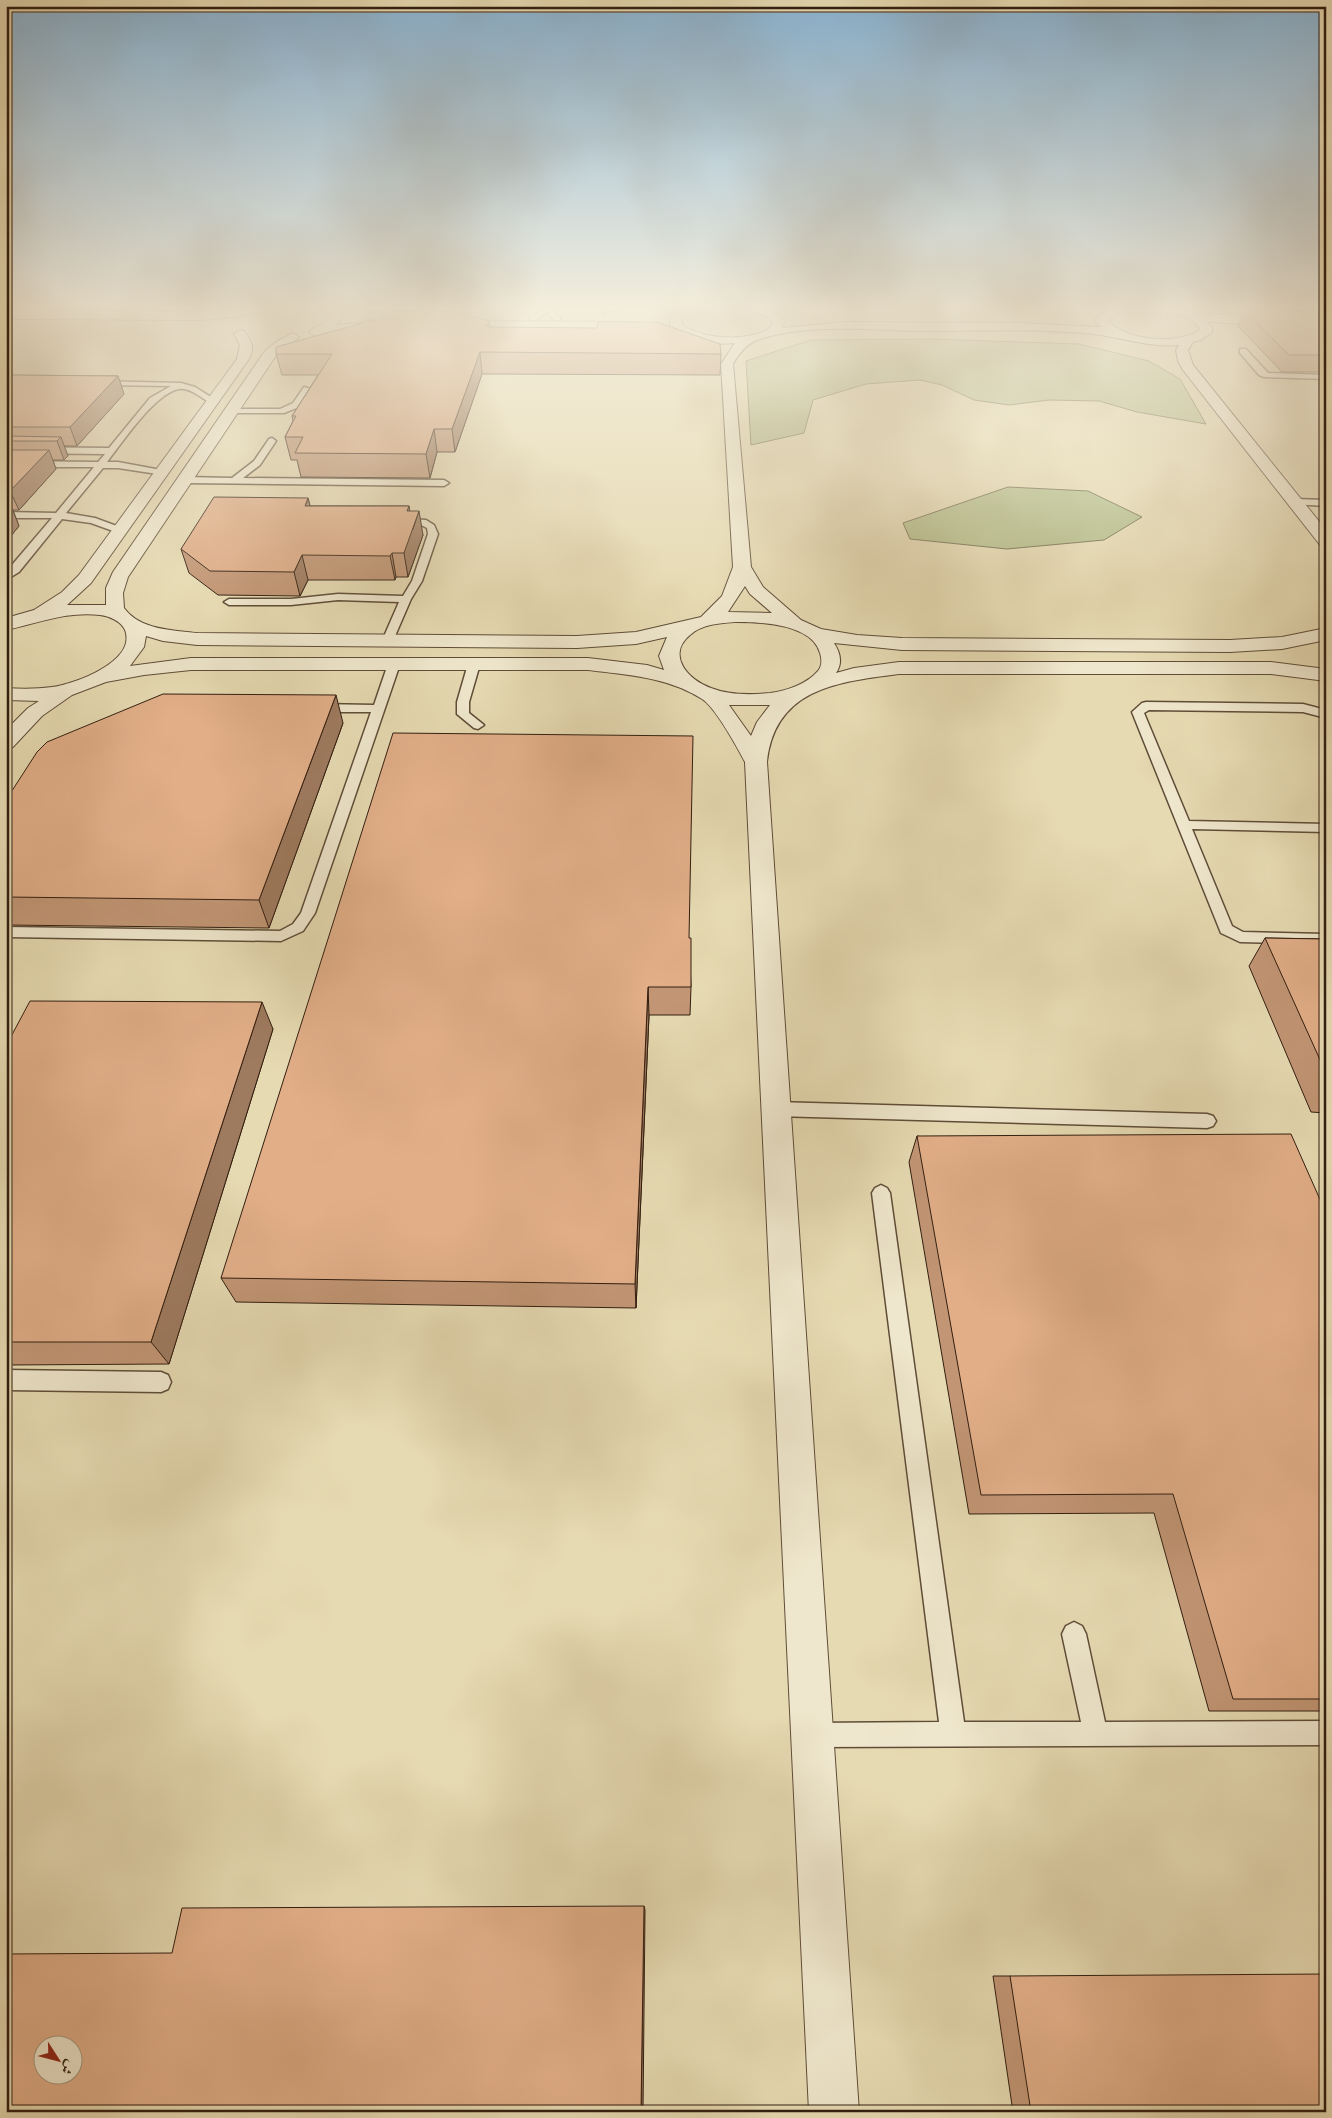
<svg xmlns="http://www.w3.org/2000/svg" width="1332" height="2118" font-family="'IM FELL Double Pica',Amiri,serif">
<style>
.green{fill:#b6bf8b;stroke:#746e4e}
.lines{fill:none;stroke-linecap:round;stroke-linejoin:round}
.service-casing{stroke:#5f4d38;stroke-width:3}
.minor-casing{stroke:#5f4d38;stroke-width:2}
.service{fill:#efe7cd;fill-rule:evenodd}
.minor{fill:#efe7cd;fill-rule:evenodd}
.wall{fill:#c29675;stroke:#321e10}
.shaded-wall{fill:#9e7a5f;stroke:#321e10}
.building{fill:#e1ae88;stroke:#321e10;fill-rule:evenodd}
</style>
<rect width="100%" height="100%" fill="#e6dab2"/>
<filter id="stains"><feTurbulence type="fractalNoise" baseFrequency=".004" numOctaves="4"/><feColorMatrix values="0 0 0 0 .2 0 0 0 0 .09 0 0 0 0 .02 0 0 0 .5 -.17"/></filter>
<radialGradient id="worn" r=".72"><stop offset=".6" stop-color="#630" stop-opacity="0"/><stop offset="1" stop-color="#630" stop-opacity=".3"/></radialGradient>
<!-- green -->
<g class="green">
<polygon points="932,339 1079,344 1149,361 1180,379 1206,424 1137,412 1099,401 1049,400 1009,405 974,400 942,385 920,380 866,384 813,400 804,433 751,445 746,361 811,340"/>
<polygon points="1008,487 1088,491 1142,517 1104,540 1007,549 910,539 903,523"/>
</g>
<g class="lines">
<defs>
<g id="service">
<polygon points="16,307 23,307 14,317 8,317 8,313"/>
<polygon points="543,307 551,307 554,313 560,316 560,320 554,320 547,312 536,320 530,320 530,316 540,313"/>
<polygon points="921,307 994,307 991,309 924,309"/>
<polygon points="1240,349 1246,349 1268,373 1326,375 1326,379 1264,377 1259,375 1240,353"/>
<path d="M95 381 181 383 195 387 217 401 210 403C202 398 189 387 179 389 155 393 122 443 107 462H118L161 470 164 471V475L118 468H103L66 513 95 518 122 528V532H116L91 523 62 519 19 572 6 580V572L52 518H6V512L56 513 94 467H6V461L98 462 105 454 6 453V447L109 448 150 398 171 386 98 385H95Z"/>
<polygon points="304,387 311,389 299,407 284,413 232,413 228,411 232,409 280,409 293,403"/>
<polygon points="272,438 276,441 260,465 243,478 444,480 449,483 444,486 185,483 180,480 185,477 232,478 254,461 269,439"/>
<polygon points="1295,499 1326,500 1326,506 1292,504 1292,500"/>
<polygon points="399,518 426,520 434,525 438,534 422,581 411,599 392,643 388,644 382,641 399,602 338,600 291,605 229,605 224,602 229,599 291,599 338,594 403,596 412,581 428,534 427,528 421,525 396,523 394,521"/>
<polygon points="394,661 400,664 315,913 303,931 281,941 6,937 6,927 280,931 293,924 301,913 371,712 318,712 312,708 318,704 374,705 388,664"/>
<polygon points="474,661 480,664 469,702 469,713 484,725 478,729 474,728 457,714 457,702 468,664"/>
<polygon points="1146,702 1303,704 1326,710 1326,718 1303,712 1149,710 1144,713 1189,821 1326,824 1326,832 1192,829 1232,926 1243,932 1326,934 1326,944 1240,942 1221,933 1132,712 1142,703"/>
<polygon points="775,1102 1207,1114 1213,1116 1216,1121 1213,1126 1207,1128 775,1116 769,1114 767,1109 769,1104"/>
<polygon points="881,1185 887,1188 890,1193 964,1722 1081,1722 1062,1634 1066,1626 1074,1622 1082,1626 1086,1634 1105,1722 1326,1721 1326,1745 812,1747 803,1744 800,1735 803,1726 812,1723 939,1722 872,1193 875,1188"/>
<polygon points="6,1370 161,1372 168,1375 171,1382 168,1389 161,1392 6,1390"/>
</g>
<g id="minor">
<path d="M318 307C330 307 336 306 342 317L336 325 385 321 391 325 385 329 315 336 309 332C315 325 325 325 330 317Z"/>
<polygon points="389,307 413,307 447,314 449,317 443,321 391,310"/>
<path d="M688 307H707L705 310 688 315 682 319V324C701 340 749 342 770 328L773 322 766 316 746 310 744 307C761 307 774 307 785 321L782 328 845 322 1019 323 1101 327 1096 322V318L1112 307H1175L1194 313 1238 316 1326 317V325L1238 324 1206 321 1212 328V332L1201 340 1193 342 1188 350 1193 365 1326 530V546L1320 545 1183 370 1178 361 1176 350 1179 345C1148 348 1122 337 1093 334 1035 328 977 331 919 331 868 330 806 323 757 340 746 344 739 354 733 364L751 567 763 587 801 620 821 629 857 635 902 638 1230 640 1282 637 1326 628V640L1282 649 1230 652 902 650 834 643C840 652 843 663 836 673L854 668 899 662H1271L1326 669V681L1271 674H899C838 682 775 688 767 762L859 2112H809L745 762C737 747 715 707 702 699 668 677 628 675 588 670H191L144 675 106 682 72 695 42 716 13 747 6 749V730L28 708 39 701 6 700V688C22 689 37 689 52 687 75 684 137 661 125 630 121 621 109 616 100 615 67 611 38 623 6 630V618L34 610 62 592 79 575 237 359 240 345 234 334 240 330 244 331C252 341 255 348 249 359L91 583 67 605H106V588L113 572 265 351 276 342 293 333 299 337 275 357 128 577 123 593 124 608C140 630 172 630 197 633L577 636 636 632 701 617 722 596 733 567 721 364 735 343C713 345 685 344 670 325V318L680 309ZM1137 312C1156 312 1192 310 1200 330 1175 345 1129 341 1108 321L1118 313ZM745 586 750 594 772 613 728 612ZM736 622C760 622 812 624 820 653 822 659 822 666 818 671 807 684 786 691 770 693 750 695 729 695 711 688 688 680 666 655 690 635 702 624 721 623 736 622ZM146 636 163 641 197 645 577 648 636 644 667 637 659 656 664 670 647 665 588 658H191L130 666 144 647ZM729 705H770L757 722 751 736Z"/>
<polygon points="242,309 248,313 246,316 200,320 6,319 6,311 200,312"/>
<polygon points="453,321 635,322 641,326 635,330 449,328 447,325"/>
</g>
</defs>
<!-- service casing -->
<use href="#service" class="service-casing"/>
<!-- minor casing -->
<use href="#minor" class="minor-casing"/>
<!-- service -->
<use href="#service" class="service"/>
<!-- minor -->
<use href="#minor" class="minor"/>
</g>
<!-- wall -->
<g class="wall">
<polygon points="1215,307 1326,307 1326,372 1282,372 1238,326 1243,314 1226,313 1222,309"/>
<polygon points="489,321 490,327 721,354 720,375 482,374 455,452 437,452 430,478 301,477 297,460 291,460 285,437 293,421 292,416 318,375 282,375 276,354"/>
<polygon points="6,375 118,376 124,394 77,446 64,446 68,456 64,460 53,460 56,469 19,510 13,510 19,526 6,542"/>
<polygon points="308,498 310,506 409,506 409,511 423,535 408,577 396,577 395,580 308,580 300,596 218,595 189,573 181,549"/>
<polygon points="343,723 269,928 6,925 6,800"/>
<polygon points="689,938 691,987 690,1015 649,1015 636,1308 236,1302 221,1278"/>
<polygon points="1265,938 1326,939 1326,1113 1311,1112 1249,966"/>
<polygon points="273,1029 169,1364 6,1365 6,1046"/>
<polygon points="917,1136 1326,1213 1326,1711 1209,1711 1154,1513 969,1514 909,1162"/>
<polygon points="1326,1156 1326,1172 1321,1162"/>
<polygon points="993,1976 1010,1976 1326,2112 1013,2112"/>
</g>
<!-- shaded-wall -->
<g class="shaded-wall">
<polygon points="603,307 631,307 603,315"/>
<polygon points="480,352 482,374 455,452 452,429"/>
<polygon points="118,376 124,394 77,446 70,427"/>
<polygon points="434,429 437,452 430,478 426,454"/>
<polygon points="61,437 68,456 64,460 57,441"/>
<polygon points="49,450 56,469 19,510 10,491"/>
<polygon points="308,498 314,522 305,506"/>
<polygon points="11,506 19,526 6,542 6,512"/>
<polygon points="409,506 413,529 419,511 423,535 408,577 404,553 407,511"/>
<polygon points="392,553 396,577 395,580 390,556"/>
<polygon points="302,555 308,580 300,596 294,572"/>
<polygon points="336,695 343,723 269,928 259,900"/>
<polygon points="648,987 649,1015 636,1308 635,1284"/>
<polygon points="262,1002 273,1029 169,1364 151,1342"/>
<polygon points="644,1906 645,1910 643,2112 641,2112"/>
</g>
<!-- building -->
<g class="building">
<polygon points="385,310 450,310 489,321 487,327 597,328 598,322 657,322 720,344 721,354 480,352 452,429 434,429 426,454 295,453 303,437 285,437 296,416 292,416 332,354 276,354 276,347 363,323 365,320 381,320"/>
<polygon points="1244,310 1326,311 1326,355 1289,355"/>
<polygon points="6,375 118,376 70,427 6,427"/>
<polygon points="6,436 61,437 57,441 6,441"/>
<polygon points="6,450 49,450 10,491 6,491"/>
<polygon points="214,497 308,498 305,506 409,506 407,511 419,511 404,553 392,553 390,556 302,555 294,572 210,571 181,549"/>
<polygon points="6,503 11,506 6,512"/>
<polygon points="163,694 336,695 259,900 6,897 6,800 37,752 47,742"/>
<polygon points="393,733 693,736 689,938 691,938 691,987 648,987 635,1284 221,1278"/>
<polygon points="1265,938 1326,939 1326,1073"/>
<polygon points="30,1001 262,1002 151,1342 6,1342 6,1046"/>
<polygon points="1291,1134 1326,1213 1326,1699 1233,1699 1173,1494 981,1495 917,1136"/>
<path d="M644 1906 641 2112H6V1954L172 1953 182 1908ZM42 2046H72V2076H42Z"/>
<polygon points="1326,1974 1326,2112 1031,2112 1010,1976"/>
</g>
<!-- sky -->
<linearGradient id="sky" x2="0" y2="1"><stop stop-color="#8ab5d5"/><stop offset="0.51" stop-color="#f4eedc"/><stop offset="1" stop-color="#f4eedc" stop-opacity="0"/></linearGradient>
<rect width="1332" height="604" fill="url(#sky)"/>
<!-- margin -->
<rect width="1332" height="2118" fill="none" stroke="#e6dab2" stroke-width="25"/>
<rect x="8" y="8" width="1317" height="2103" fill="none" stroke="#321e10" stroke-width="2.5"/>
<rect x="12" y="12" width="1307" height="2093" fill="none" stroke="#321e10"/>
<!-- north arrow -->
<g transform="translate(58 2060) rotate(126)"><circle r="24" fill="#efe7cd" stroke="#a39781"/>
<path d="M0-4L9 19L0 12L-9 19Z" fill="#8f2418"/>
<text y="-8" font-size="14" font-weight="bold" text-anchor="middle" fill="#321e10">ش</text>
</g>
<rect width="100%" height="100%" filter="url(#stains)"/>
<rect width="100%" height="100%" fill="url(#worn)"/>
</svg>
